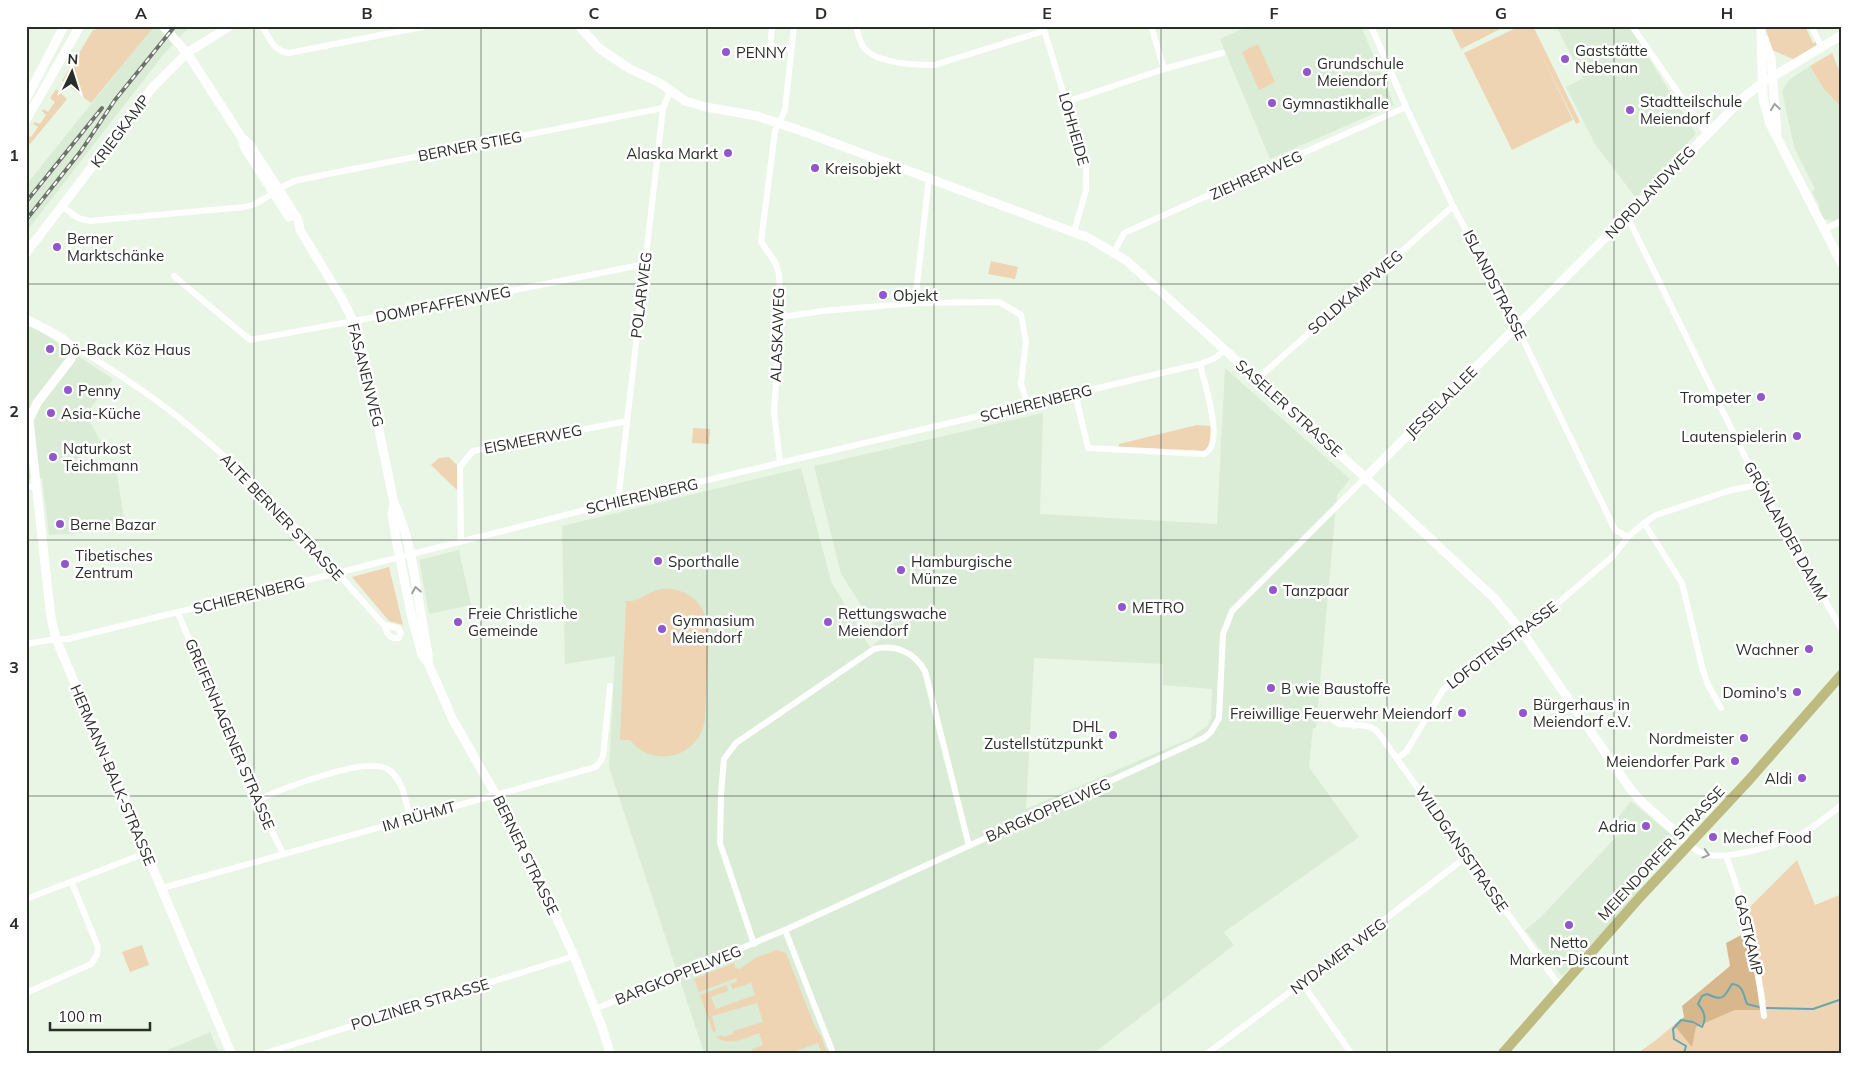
<svg xmlns="http://www.w3.org/2000/svg" width="1868" height="1079" font-family="Mulish,sans-serif">
<style>
.built{fill:#daecd5;fill-rule:evenodd}
.green{fill:#eed4b2}
.forest{fill:#d8b78d}
.lines{fill:none;stroke-linecap:round;stroke-linejoin:round}
.stream{stroke:#65a7af;stroke-width:2}
.street{stroke:#fff;stroke-width:6}
.secondary{stroke:#fff;stroke-width:9}
.primary{stroke:#bdbb7f;stroke-width:10}
.rail-casing{stroke:#6c736a;stroke-width:4}
.rail{stroke:#fff;stroke-width:2;stroke-dasharray:5.5;stroke-linecap:butt}
.oneway{stroke:#9fa19e}
.grid{fill:none;stroke:#292e28;stroke-width:1;stroke-opacity:0.55}
.poi-dot{fill:#9157ce;stroke:#fff;stroke-width:2}
.labels{text-anchor:middle;dominant-baseline:central;stroke-width:5;stroke-linejoin:round;paint-order:stroke}
.poi-label{font-size:15px;fill:#292e28;stroke:#fff;text-anchor:start}
.street-label{font-size:15px;fill:#292e28;stroke:#fff}
.neatline{fill:none;stroke:#292e28;stroke-width:2}
.grid-label{font-size:16px;text-anchor:middle;font-weight:bold;fill:#292e28}
</style>
<rect width="100%" height="100%" fill="#e9f6e6"/>
<!-- built -->
<g class="built">
<polygon points="154,26 190,26 163,55 26,232 26,185"/>
<polygon points="1249,26 1361,26 1394,105 1270,159 1220,39"/>
<polygon points="1556,26 1629,26 1696,134 1636,198 1595,144 1566,87 1583,78"/>
<polygon points="1810,66 1824,89 1842,108 1842,217 1832,221 1822,218 1818,209 1820,206 1812,192 1815,189 1794,147 1782,91 1788,81"/>
<polygon points="26,322 113,379 86,414 103,446 81,453 85,472 116,469 126,530 49,535 42,478 26,479"/>
<path d="M1225 368 1350 479 1337 495 1316 728H1313L1309 767 1359 837 1224 932 1234 945 1094 1053H704L609 767 615 656 565 664 562 526 801 468 831 581 870 647 882 638 841 574 814 466 1043 413 1040 514 1217 524ZM1034 658 1163 664V685L1212 689 1211 718 1208 725 1189 739 1026 809Z"/>
<polygon points="459,550 471,605 429,614 419,560"/>
<polygon points="1631,801 1677,840 1647,875 1632,901 1562,976 1525,930 1541,917 1617,836 1613,824"/>
<polygon points="210,1032 219,1053 161,1053"/>
</g>
<!-- green -->
<g class="green">
<polygon points="98,26 149,26 152,29 91,103 62,81 93,30 96,30 96,28"/>
<polygon points="1450,26 1506,26 1461,49"/>
<polygon points="1520,26 1533,26 1580,122 1576,124 1542,56 1573,120 1512,150 1464,53"/>
<polygon points="1765,26 1805,26 1813,43 1818,42 1818,47 1795,60 1772,50"/>
<polygon points="1258,44 1275,82 1259,90 1242,52"/>
<polygon points="1832,53 1842,77 1842,108 1824,89 1810,66"/>
<polygon points="56,89 67,99 26,149 26,145 29,140 26,137 26,135 31,137 38,127 33,124 35,122 40,124 46,115 42,111 43,109 48,112 55,102 50,98"/>
<polygon points="991,261 1018,267 1015,279 988,274"/>
<polygon points="1197,425 1212,426 1210,444 1205,451 1118,449 1119,444"/>
<polygon points="693,428 710,429 709,444 692,443"/>
<polygon points="449,457 458,466 457,490 431,465 439,458"/>
<polygon points="389,567 403,625 389,621 352,577"/>
<path d="M662 589C687 587 706 604 709 629L705 718C701 757 654 770 630 740H620L626 601C641 602 646 592 662 589Z"/>
<polygon points="1797,860 1815,905 1842,894 1842,1053 1638,1053 1656,1040 1674,1025 1692,1046 1696,1027 1735,1010 1751,1010 1766,1002 1749,908"/>
<polygon points="142,945 149,965 130,972 122,952"/>
<path d="M777 950 786 953 815 1027 821 1036 827 1053H822L818 1043 791 1053H751L752 1049 763 1045 759 1033C745 1038 729 1047 716 1037L722 1035 723 1037 733 1034V1031L763 1022 757 1003 712 1016 716 1031 713 1032 700 995 727 985 728 991 711 997 716 1009 755 995 751 983 733 989 730 984 737 982 736 978 699 992 694 979 734 963 735 968 740 969 757 957Z"/>
</g>
<!-- forest -->
<polygon class="forest" points="1745,933 1757,982 1761,1010 1735,1010 1696,1027 1692,1047 1674,1025 1684,1017 1682,1006 1730,966 1726,943"/>
<g class="lines">
<!-- stream -->
<g class="stream">
<polyline points="1767,1008 1813,1009 1842,999"/>
<path d="M1684 1053 1686 1046 1674 1039 1673 1029 1681 1020 1693 1022 1702 1027C1707 1019 1704 1011 1698 1004L1702 996 1707 994C1724 1002 1724 997 1732 984 1744 985 1743 995 1747 1004L1759 1007"/>
</g>
<!-- street -->
<g class="street">
<path d="M262 26C270 39 273 51 289 53L427 26"/>
<path d="M772 26C772 31 770 38 771 43 774 52 786 51 792 46"/>
<path d="M856 26C858 33 860 44 865 49 879 64 914 65 934 65L1044 31"/>
<polyline points="1043,26 1086,168 1086,190 1074,232"/>
<polyline points="1151,26 1164,69"/>
<polyline points="1371,26 1406,107 1453,206 1513,319 1615,530 1628,537"/>
<polyline points="1632,26 1706,133"/>
<polyline points="1811,26 1822,48"/>
<polyline points="1066,102 1164,69 1222,53"/>
<polyline points="276,188 279,189 294,181 333,173 663,108"/>
<polyline points="63,207 78,218 90,221 245,207 255,204 274,193"/>
<polyline points="1627,216 1759,485 1842,630"/>
<polyline points="1823,230 1842,221"/>
<polyline points="1114,252 1124,233 1406,107"/>
<polyline points="174,276 250,340 430,307 645,264"/>
<polyline points="915,303 929,177"/>
<polyline points="781,317 823,311 915,303 999,302 1021,315 1026,341 1021,384 1028,405"/>
<path d="M74 352 82 351C119 374 155 398 188 425 261 484 322 556 384 625 387 632 389 640 399 638L401 633 398 628 384 625"/>
<polyline points="1257,379 1453,206"/>
<path d="M1075 393 1088 448 1204 454C1226 445 1204 383 1200 364"/>
<polyline points="780,463 774,411 781,317 779,274 775,262 761,242 775,131 785,110 794,26"/>
<polyline points="26,487 36,486"/>
<polyline points="618,501 663,108 670,91"/>
<polyline points="1644,523 1682,583 1702,667 1708,685 1721,708"/>
<polyline points="461,541 460,467 473,451 627,421"/>
<path d="M178 613C212 694 243 775 283 853"/>
<polyline points="26,644 56,639 68,639 337,573 644,495 1200,364 1215,358 1225,350"/>
<path d="M1354 726C1350 719 1346 714 1337 714L1334 716 1333 720 1339 724C1350 725 1368 723 1377 731L1561 988"/>
<polyline points="1397,758 1406,752 1443,690 1456,678 1523,633 1613,556 1628,537 1644,523 1656,515 1731,490 1759,485"/>
<path d="M257 800C280 790 368 754 389 770 403 780 406 802 410 818"/>
<path d="M1689 844C1695 850 1701 854 1709 855 1732 859 1784 844 1804 833 1817 825 1829 814 1842 805"/>
<path d="M1726 856C1746 908 1757 961 1764 1016"/>
<polyline points="162,888 596,767 603,757 610,686"/>
<polyline points="26,899 146,853"/>
<polyline points="785,930 833,1053"/>
<path d="M754 944 720 843 721 794 724 759 736 743 874 649C895 644 914 652 925 671L969 846"/>
<polyline points="1302,983 1351,1053"/>
<polyline points="26,993 91,964 97,955 98,947 72,883"/>
<polyline points="595,1009 785,930 1204,738 1211,732 1219,718 1223,634 1232,611 1365,478"/>
<polyline points="266,1053 574,956"/>
<polyline points="1208,1053 1302,983 1466,857"/>
</g>
<!-- secondary -->
<g class="secondary">
<path d="M163 26 187 53 242 138 250 145 285 199 298 220 300 230 342 299 353 321 361 343 394 503C414 544 418 607 428 653V663"/>
<polyline points="579,26 599,48 612,57 630,69 660,83 685,101 706,107 757,116 799,130 1089,238 1127,261 1357,470 1494,598 1523,633 1631,790 1642,802 1689,844"/>
<polyline points="1761,31 1763,98 1770,124 1842,264"/>
<polyline points="1764,39 1771,58 1777,134"/>
<polyline points="26,99 64,26"/>
<polyline points="26,120 80,26"/>
<polyline points="242,138 245,148 289,217"/>
<polyline points="26,253 153,87 187,53 230,26"/>
<path d="M26 319C38 326 71 339 74 352L71 359 37 403 29 420 51 618 56 639 231 1053"/>
<polyline points="1365,478 1627,216 1744,97 1762,83 1842,35"/>
<polyline points="394,503 392,514 397,544 412,618 422,655 428,663 453,720 496,795 536,873 574,956 602,1027 610,1053"/>
</g>
<!-- primary -->
<polyline class="primary" points="1503,1053 1640,897 1749,780 1842,674"/>
<defs>
<g id="rail">
<polyline points="26,202 102,108"/>
<polyline points="26,220 81,151 115,100 175,26"/>
</g>
</defs>
<!-- rail casing -->
<use href="#rail" class="rail-casing"/>
<!-- rail -->
<use href="#rail" class="rail"/>
</g>
<!-- one-way arrows -->
<defs><path id="oneway-chevron" d="M-2-3.5L2.5 0L-2 3.5" fill="none" stroke-width="1.6" stroke-linecap="round" stroke-linejoin="round" transform="scale(1.25)"/></defs>
<g class="oneway">
<use href="#oneway-chevron" transform="translate(1775 107) rotate(-98)"/>
<use href="#oneway-chevron" transform="translate(416 590) rotate(-101)"/>
<use href="#oneway-chevron" transform="translate(1706 854) rotate(15)"/>
</g>
<!-- grid -->
<path class="grid" d="M254 26V1053M481 26V1053M707 26V1053M934 26V1053M1161 26V1053M1387 26V1053M1614 26V1053M26 284H1842M26 540H1842M26 796H1842"/>
<!-- markers -->
<g class="poi-dot">
<circle cx="726" cy="52" r="5"/>
<circle cx="1565" cy="59" r="5"/>
<circle cx="1307" cy="72" r="5"/>
<circle cx="1272" cy="103" r="5"/>
<circle cx="1630" cy="110" r="5"/>
<circle cx="728" cy="153" r="5"/>
<circle cx="815" cy="168" r="5"/>
<circle cx="57" cy="247" r="5"/>
<circle cx="883" cy="295" r="5"/>
<circle cx="50" cy="349" r="5"/>
<circle cx="68" cy="390" r="5"/>
<circle cx="1761" cy="397" r="5"/>
<circle cx="51" cy="413" r="5"/>
<circle cx="1797" cy="436" r="5"/>
<circle cx="53" cy="457" r="5"/>
<circle cx="60" cy="524" r="5"/>
<circle cx="658" cy="561" r="5"/>
<circle cx="65" cy="564" r="5"/>
<circle cx="901" cy="570" r="5"/>
<circle cx="1273" cy="590" r="5"/>
<circle cx="1122" cy="607" r="5"/>
<circle cx="458" cy="622" r="5"/>
<circle cx="828" cy="622" r="5"/>
<circle cx="662" cy="629" r="5"/>
<circle cx="1809" cy="649" r="5"/>
<circle cx="1271" cy="688" r="5"/>
<circle cx="1797" cy="692" r="5"/>
<circle cx="1462" cy="713" r="5"/>
<circle cx="1523" cy="713" r="5"/>
<circle cx="1113" cy="735" r="5"/>
<circle cx="1744" cy="738" r="5"/>
<circle cx="1735" cy="761" r="5"/>
<circle cx="1802" cy="778" r="5"/>
<circle cx="1646" cy="826" r="5"/>
<circle cx="1713" cy="837" r="5"/>
<circle cx="1569" cy="925" r="5"/>
</g>
<g class="labels">
<!-- poi labels -->
<g class="poi-label">
<text x="1575" y="50">Gaststätte<tspan x="1575" dy="17">Nebenan</tspan></text>
<text x="736" y="52">PENNY</text>
<text x="1317" y="63">Grundschule<tspan x="1317" dy="17">Meiendorf</tspan></text>
<text x="1640" y="101">Stadtteilschule<tspan x="1640" dy="17">Meiendorf</tspan></text>
<text x="1282" y="103">Gymnastikhalle</text>
<text x="718" y="153" text-anchor="end">Alaska Markt</text>
<text x="825" y="168">Kreisobjekt</text>
<text x="67" y="238">Berner<tspan x="67" dy="17">Marktschänke</tspan></text>
<text x="893" y="295">Objekt</text>
<text x="60" y="349">Dö-Back Köz Haus</text>
<text x="78" y="390">Penny</text>
<text x="1751" y="397" text-anchor="end">Trompeter</text>
<text x="61" y="413">Asia-Küche</text>
<text x="1787" y="436" text-anchor="end">Lautenspielerin</text>
<text x="63" y="448">Naturkost<tspan x="63" dy="17">Teichmann</tspan></text>
<text x="70" y="524">Berne Bazar</text>
<text x="75" y="555">Tibetisches<tspan x="75" dy="17">Zentrum</tspan></text>
<text x="668" y="561">Sporthalle</text>
<text x="911" y="561">Hamburgische<tspan x="911" dy="17">Münze</tspan></text>
<text x="1283" y="590">Tanzpaar</text>
<text x="1132" y="607">METRO</text>
<text x="468" y="613">Freie Christliche<tspan x="468" dy="17">Gemeinde</tspan></text>
<text x="838" y="613">Rettungswache<tspan x="838" dy="17">Meiendorf</tspan></text>
<text x="672" y="620">Gymnasium<tspan x="672" dy="17">Meiendorf</tspan></text>
<text x="1799" y="649" text-anchor="end">Wachner</text>
<text x="1281" y="688">B wie Baustoffe</text>
<text x="1787" y="692" text-anchor="end">Domino's</text>
<text x="1533" y="704">Bürgerhaus in<tspan x="1533" dy="17">Meiendorf e.V.</tspan></text>
<text x="1452" y="713" text-anchor="end">Freiwillige Feuerwehr Meiendorf</text>
<text x="1103" y="726" text-anchor="end">DHL<tspan x="1103" dy="17">Zustellstützpunkt</tspan></text>
<text x="1734" y="738" text-anchor="end">Nordmeister</text>
<text x="1725" y="761" text-anchor="end">Meiendorfer Park</text>
<text x="1792" y="778" text-anchor="end">Aldi</text>
<text x="1636" y="826" text-anchor="end">Adria</text>
<text x="1723" y="837">Mechef Food</text>
<text x="1569" y="942" text-anchor="middle">Netto<tspan x="1569" dy="17">Marken-Discount</tspan></text>
</g>
<!-- street labels -->
<g class="street-label">
<text transform="translate(1074 129) rotate(74)">LOHHEIDE</text>
<text transform="translate(120 131) rotate(-53)">KRIEGKAMP</text>
<text transform="translate(470 146) rotate(-11)">BERNER STIEG</text>
<text transform="translate(1256 175) rotate(-24)">ZIEHRERWEG</text>
<text transform="translate(1650 192) rotate(-46)">NORDLANDWEG</text>
<text transform="translate(1495 285) rotate(63)">ISLANDSTRASSE</text>
<text transform="translate(1355 292) rotate(-41)">SOLDKAMPWEG</text>
<text transform="translate(641 295) rotate(-83)">POLARWEG</text>
<text transform="translate(443 304) rotate(-11)">DOMPFAFFENWEG</text>
<text transform="translate(777 335) rotate(-88)">ALASKAWEG</text>
<text transform="translate(366 375) rotate(76)">FASANENWEG</text>
<text transform="translate(1441 402) rotate(-45)">JESSELALLEE</text>
<text transform="translate(1036 403) rotate(-14)">SCHIERENBERG</text>
<text transform="translate(1289 408) rotate(42)">SASELER STRASSE</text>
<text transform="translate(533 439) rotate(-11)">EISMEERWEG</text>
<text transform="translate(642 496) rotate(-13)">SCHIERENBERG</text>
<text transform="translate(282 517) rotate(46)">ALTE BERNER STRASSE</text>
<text transform="translate(1786 531) rotate(61)">GRÖNLANDER DAMM</text>
<text transform="translate(249 595) rotate(-14)">SCHIERENBERG</text>
<text transform="translate(1502 645) rotate(-37)">LOFOTENSTRASSE</text>
<text transform="translate(230 734) rotate(67)">GREIFENHAGENER STRASSE</text>
<text transform="translate(113 775) rotate(67)">HERMANN-BALK-STRASSE</text>
<text transform="translate(1048 810) rotate(-24)">BARGKOPPELWEG</text>
<text transform="translate(419 816) rotate(-16)">IM RÜHMT</text>
<text transform="translate(1462 849) rotate(55)">WILDGANSSTRASSE</text>
<text transform="translate(1661 853) rotate(-47)">MEIENDORFER STRASSE</text>
<text transform="translate(526 855) rotate(64)">BERNER STRASSE</text>
<text transform="translate(1749 935) rotate(77)">GASTKAMP</text>
<text transform="translate(1338 956) rotate(-37)">NYDAMER WEG</text>
<text transform="translate(678 975) rotate(-22)">BARGKOPPELWEG</text>
<text transform="translate(420 1004) rotate(-17)">POLZINER STRASSE</text>
</g>
</g>
<!-- border -->
<rect width="1868" height="1079" fill="none" stroke="#ffffff" stroke-width="55"/>
<!-- north arrow -->
<g transform="translate(72 72) rotate(4)" stroke="#ffffff" stroke-width="4" paint-order="stroke">
<path d="M0-4L9 19L0 12L-9 19Z" fill="#292e28"/>
<text y="-8" font-size="14" font-weight="bold" text-anchor="middle" fill="#292e28">N</text>
</g>
<!-- scale -->
<path d="M50 1022v8h100v-8" fill="none" stroke="#292e28" stroke-width="2.5"/>
<text x="58" y="1022" font-size="15" fill="#292e28" stroke="#ffffff" stroke-width="4" paint-order="stroke">100 m</text>
<rect x="28" y="28" width="1812" height="1024" class="neatline"/>
<g class="grid-label">
<text x="141" y="19">A</text>
<text x="367" y="19">B</text>
<text x="594" y="19">C</text>
<text x="821" y="19">D</text>
<text x="1047" y="19">E</text>
<text x="1274" y="19">F</text>
<text x="1501" y="19">G</text>
<text x="1727" y="19">H</text>
<text x="14" y="161">1</text>
<text x="14" y="417">2</text>
<text x="14" y="673">3</text>
<text x="14" y="929">4</text>
</g>
</svg>
